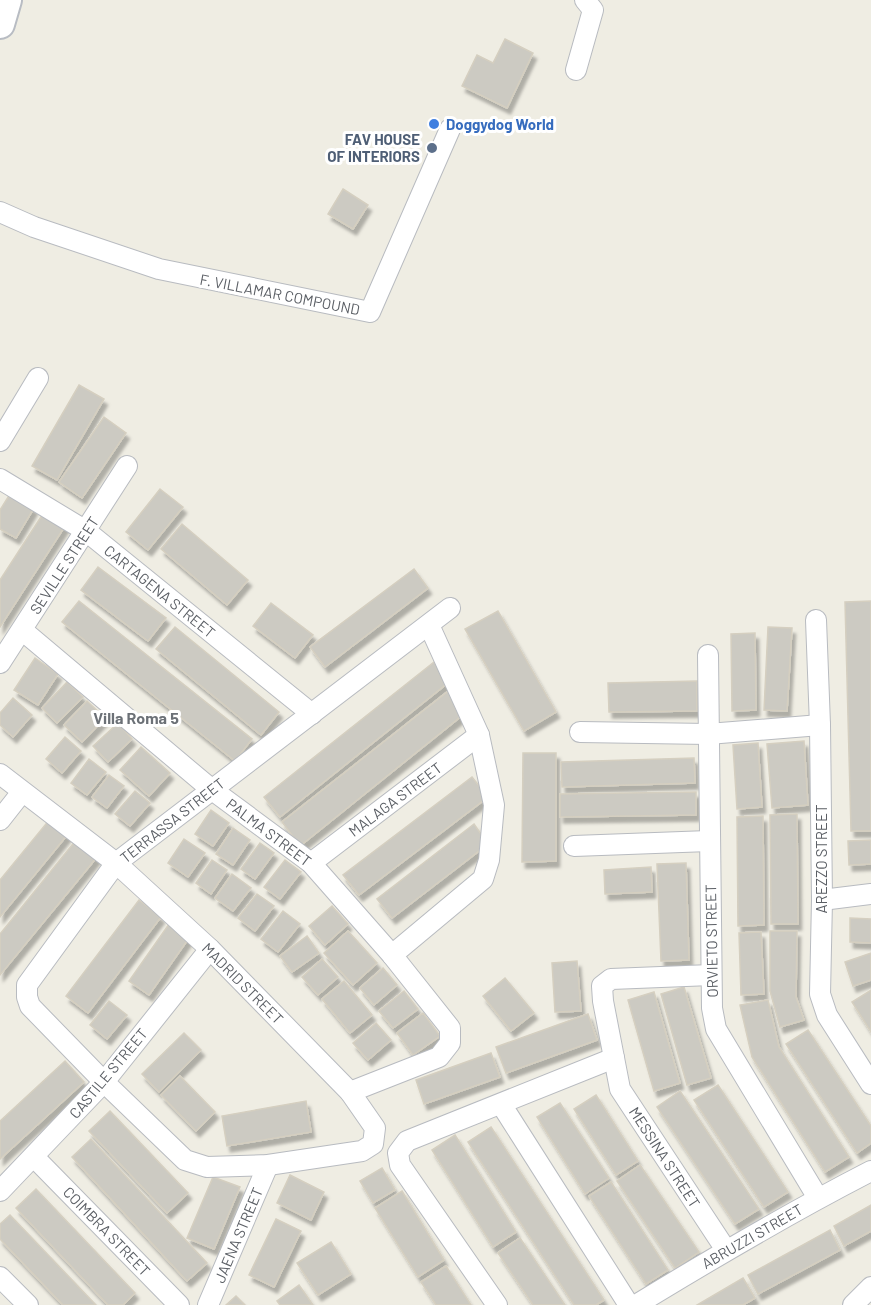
<svg xmlns="http://www.w3.org/2000/svg" width="871" height="1305" font-family="Barlow,sans-serif">
<style>
.building{fill:#cccac2;stroke:#d5cfc0;stroke-width:1.5;filter:url(#shadow)}
.lines{fill:none;stroke-linecap:round;stroke-linejoin:round}
.street-casing{stroke:#b8bbc0;stroke-width:22}
.secondary-casing{stroke:#b8bcc3;stroke-width:32}
.street{stroke:#fff;stroke-width:20}
.secondary{stroke:#fff;stroke-width:28}
.shop-dot{fill:#3f7fe0;stroke:#fff;stroke-width:2}
.service-dot{fill:#5c6f8a;stroke:#fff;stroke-width:2}
.labels{text-anchor:middle;dominant-baseline:central;stroke-width:6;stroke-linejoin:round;paint-order:stroke}
.shop-label{font-size:15px;font-weight:bold;fill:#366cbe;stroke:#fff;text-anchor:start}
.service-label{font-size:15px;font-weight:bold;fill:#4e5e75;stroke:#fff;text-anchor:end}
.street-label{font-size:15px;fill:#5b5f65;stroke:#fff}
.neighbourhood-label{font-size:16px;font-weight:bold;fill:#6c7177;stroke:#fff}
</style>
<defs>
<filter id="shadow"><feDropShadow dx="3.5" dy="6" stdDeviation="1.5" flood-color="#0004"/></filter>
</defs>
<rect width="100%" height="100%" fill="#efede3"/>
<!-- building -->
<g class="building">
<polygon points="505,39 533,53 507,108 462,86 477,55 493,63"/>
<polygon points="343,189 368,205 353,229 328,214"/>
<polygon points="79,385 104,399 57,480 32,466"/>
<polygon points="104,417 126,433 82,498 59,482"/>
<polygon points="160,489 183,507 148,550 126,532"/>
<polygon points="10,494 34,508 16,538 0,529 0,510"/>
<polygon points="46,509 67,523 0,627 0,580"/>
<polygon points="182,524 248,580 227,605 161,549"/>
<polygon points="98,567 166,618 148,641 81,590"/>
<polygon points="414,569 428,588 325,667 310,647"/>
<polygon points="79,601 252,739 235,761 62,622"/>
<polygon points="871,601 871,831 851,831 845,602"/>
<polygon points="271,603 313,635 295,658 253,626"/>
<polygon points="498,611 556,712 524,731 465,629"/>
<polygon points="175,627 279,712 261,735 156,649"/>
<polygon points="768,627 792,628 787,711 764,710"/>
<polygon points="755,633 756,710 732,711 731,634"/>
<polygon points="35,658 58,674 38,705 14,690"/>
<polygon points="434,662 449,682 280,817 264,797"/>
<polygon points="697,681 697,711 609,712 608,683"/>
<polygon points="67,682 83,697 57,723 42,708"/>
<polygon points="451,689 464,714 300,846 282,822"/>
<polygon points="13,698 32,715 13,737 0,725 0,713"/>
<polygon points="87,701 105,718 82,742 64,725"/>
<polygon points="118,723 132,739 108,762 93,746"/>
<polygon points="65,737 81,751 62,773 46,759"/>
<polygon points="804,741 808,805 772,808 767,744"/>
<polygon points="758,743 762,807 737,809 733,745"/>
<polygon points="141,747 170,773 149,796 120,770"/>
<polygon points="523,753 556,753 556,861 522,862"/>
<polygon points="694,758 695,783 562,787 561,762"/>
<polygon points="89,759 106,772 87,795 71,783"/>
<polygon points="109,775 124,786 107,808 92,797"/>
<polygon points="472,777 488,797 359,895 343,875"/>
<polygon points="135,791 150,803 130,826 115,814"/>
<polygon points="696,792 696,815 560,817 560,794"/>
<polygon points="211,810 229,823 213,846 195,834"/>
<polygon points="797,814 798,924 771,924 770,815"/>
<polygon points="763,816 764,925 738,926 737,817"/>
<polygon points="50,819 68,834 0,917 0,880"/>
<polygon points="474,824 488,844 392,918 377,899"/>
<polygon points="233,828 250,840 233,865 216,854"/>
<polygon points="184,839 205,853 188,877 168,863"/>
<polygon points="76,840 97,857 0,975 0,934"/>
<polygon points="871,840 871,864 849,865 848,841"/>
<polygon points="260,843 274,853 255,879 241,869"/>
<polygon points="212,860 227,870 211,894 196,883"/>
<polygon points="285,860 301,872 280,899 264,887"/>
<polygon points="686,863 689,960 661,961 657,864"/>
<polygon points="651,867 652,892 605,894 604,870"/>
<polygon points="232,874 251,888 233,911 215,898"/>
<polygon points="257,894 274,906 255,931 238,918"/>
<polygon points="139,900 161,917 88,1013 66,996"/>
<polygon points="332,906 348,924 325,945 309,926"/>
<polygon points="283,911 300,924 278,952 261,939"/>
<polygon points="850,918 871,919 871,943 850,942"/>
<polygon points="169,924 189,938 149,995 129,981"/>
<polygon points="348,931 377,963 353,985 324,953"/>
<polygon points="770,931 797,931 796,997 804,1020 780,1027 770,991"/>
<polygon points="761,932 764,994 741,995 739,933"/>
<polygon points="307,936 319,953 292,972 280,956"/>
<polygon points="871,953 871,980 853,986 845,962"/>
<polygon points="322,959 338,977 318,995 302,977"/>
<polygon points="577,961 581,1011 555,1012 552,963"/>
<polygon points="383,968 397,985 374,1005 360,988"/>
<polygon points="505,978 534,1013 511,1031 483,996"/>
<polygon points="344,981 372,1015 350,1033 322,999"/>
<polygon points="684,987 711,1078 687,1085 661,994"/>
<polygon points="871,990 871,1032 852,1002"/>
<polygon points="404,991 418,1009 393,1028 379,1011"/>
<polygon points="654,992 680,1083 654,1091 628,1000"/>
<polygon points="768,1000 779,1047 849,1157 825,1172 752,1057 740,1005"/>
<polygon points="109,1001 127,1015 107,1039 90,1025"/>
<polygon points="423,1013 440,1036 413,1055 397,1033"/>
<polygon points="588,1014 597,1040 506,1073 496,1047"/>
<polygon points="376,1023 391,1040 368,1060 353,1043"/>
<polygon points="808,1030 871,1126 871,1143 857,1153 786,1044"/>
<polygon points="184,1033 201,1050 159,1092 142,1074"/>
<polygon points="491,1053 500,1077 424,1104 416,1080"/>
<polygon points="65,1061 84,1082 0,1159 0,1121"/>
<polygon points="180,1076 215,1112 196,1131 161,1095"/>
<polygon points="718,1085 788,1192 764,1207 694,1100"/>
<polygon points="680,1091 759,1209 735,1224 657,1107"/>
<polygon points="596,1095 638,1161 616,1175 574,1109"/>
<polygon points="306,1101 311,1132 227,1146 222,1116"/>
<polygon points="560,1103 609,1178 585,1194 537,1117"/>
<polygon points="110,1111 188,1193 167,1213 89,1131"/>
<polygon points="491,1127 604,1300 596,1305 574,1305 468,1142"/>
<polygon points="455,1135 516,1232 493,1247 432,1150"/>
<polygon points="91,1139 207,1263 187,1281 72,1157"/>
<polygon points="640,1165 699,1252 675,1268 617,1181"/>
<polygon points="382,1168 395,1190 373,1203 360,1181"/>
<polygon points="290,1175 324,1192 311,1220 277,1203"/>
<polygon points="213,1177 240,1187 214,1249 187,1238"/>
<polygon points="611,1182 668,1270 646,1284 589,1196"/>
<polygon points="36,1189 135,1293 123,1305 108,1305 16,1208"/>
<polygon points="402,1191 444,1260 418,1277 375,1208"/>
<polygon points="871,1205 871,1231 844,1246 834,1226"/>
<polygon points="10,1215 96,1305 63,1305 0,1239 0,1224"/>
<polygon points="276,1219 301,1231 274,1287 249,1275"/>
<polygon points="830,1230 840,1250 758,1294 748,1275"/>
<polygon points="520,1238 565,1305 533,1305 498,1253"/>
<polygon points="331,1242 351,1274 318,1295 297,1263"/>
<polygon points="446,1266 471,1305 436,1305 421,1282"/>
<polygon points="743,1278 755,1298 743,1305 697,1305"/>
<polygon points="299,1285 313,1305 280,1305 277,1301"/>
<polygon points="236,1296 245,1305 226,1305"/>
</g>
<g class="lines">
<defs>
<g id="street">
<polyline points="576,70 593,10 585,0"/>
<polyline points="0,212 34,227 159,269 370,312 450,129"/>
<polyline points="0,441 38,378"/>
<polyline points="0,479 86,531 312,714"/>
<polyline points="816,620 820,725 822,900 820,994 827,1015 871,1084"/>
<polyline points="22,630 211,789 311,863 392,955 450,1028 450,1043 439,1057 350,1092"/>
<polyline points="708,655 712,1008 716,1029 818,1198"/>
<polyline points="0,663 127,466"/>
<polyline points="580,732 708,734 820,725"/>
<polyline points="0,774 116,863 210,949 350,1092 375,1128 373,1144 362,1151 268,1165 207,1167 185,1160 104,1082 30,1006 27,997 27,985 116,863 450,608"/>
<polyline points="0,820 22,792"/>
<polyline points="574,846 709,841"/>
<polyline points="311,863 479,735"/>
<polyline points="822,900 871,894"/>
<polyline points="392,955 483,879 489,860 494,805 479,735 429,625"/>
<polyline points="711,975 611,979 602,986 603,1001 620,1089 726,1250"/>
<polyline points="501,1104 629,1305"/>
<polyline points="34,1157 179,1305"/>
<polyline points="0,1191 104,1082 210,949"/>
<polyline points="0,1277 28,1305"/>
<polyline points="208,1305 268,1165"/>
<polyline points="497,1305 400,1165 398,1153 407,1141 614,1058"/>
<path d="M636 1305C713 1258 791 1212 871 1171"/>
<polyline points="853,1305 871,1287"/>
</g>
<polyline id="secondary" points="0,24 7,0"/>
</defs>
<!-- street casing -->
<use href="#street" class="street-casing"/>
<!-- secondary casing -->
<use href="#secondary" class="secondary-casing"/>
<!-- street -->
<use href="#street" class="street"/>
<!-- secondary -->
<use href="#secondary" class="secondary"/>
</g>
<!-- markers -->
<circle class="shop-dot" cx="434" cy="124" r="6"/>
<circle class="service-dot" cx="432" cy="148" r="6"/>
<g class="labels">
<!-- shop labels -->
<g class="shop-label">
<text x="446" y="124">Doggydog World</text>
</g>
<!-- service labels -->
<g class="service-label">
<text x="420" y="139">FAV HOUSE<tspan x="420" dy="17">OF INTERIORS</tspan></text>
</g>
<!-- street labels -->
<g class="street-label">
<text transform="translate(280 294) rotate(11)">F. VILLAMAR COMPOUND</text>
<text transform="translate(64 565) rotate(-57)">SEVILLE STREET</text>
<text transform="translate(160 591) rotate(39)">CARTAGENA STREET</text>
<text transform="translate(395 799) rotate(-37)">MALAGA STREET</text>
<text transform="translate(172 820) rotate(-38)">TERRASSA STREET</text>
<text transform="translate(269 832) rotate(37)">PALMA STREET</text>
<text transform="translate(821 859) rotate(-90)">AREZZO STREET</text>
<text transform="translate(711 941) rotate(-91)">ORVIETO STREET</text>
<text transform="translate(243 983) rotate(45)">MADRID STREET</text>
<text transform="translate(108 1073) rotate(-50)">CASTILE STREET</text>
<text transform="translate(665 1157) rotate(57)">MESSINA STREET</text>
<text transform="translate(107 1231) rotate(46)">COIMBRA STREET</text>
<text transform="translate(238 1235) rotate(-67)">JAENA STREET</text>
<text transform="translate(752 1236) rotate(-30)">ABRUZZI STREET</text>
</g>
<!-- neighbourhood labels -->
<g class="neighbourhood-label">
<text x="136" y="717">Villa Roma 5</text>
</g>
</g>
</svg>
